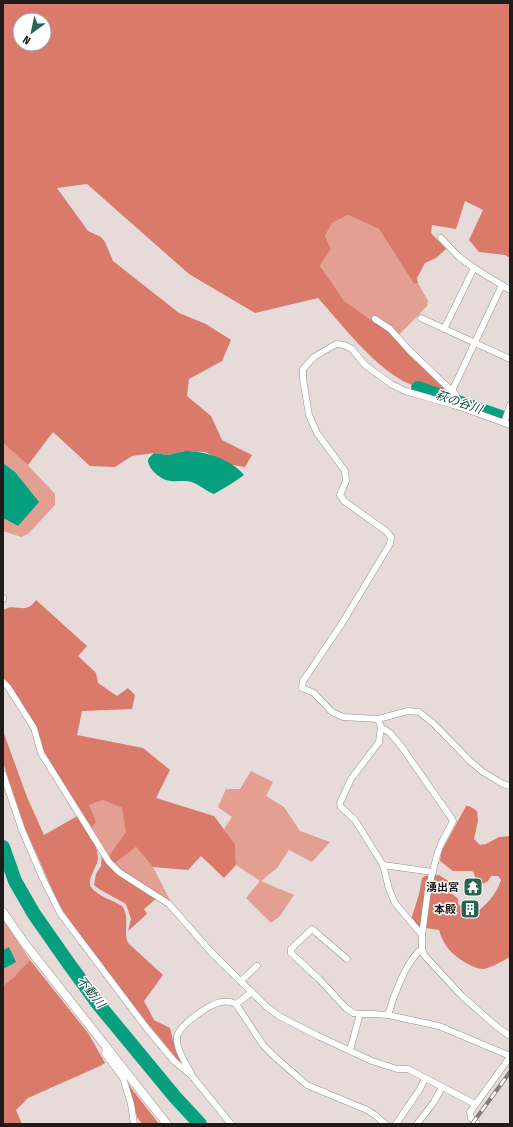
<svg xmlns="http://www.w3.org/2000/svg" width="513" height="1127" font-family="'Fira Sans Condensed','Noto Sans JP',sans-serif">
<style>
.green{fill:#e29f92}
.forest{fill:#da7a6a;fill-rule:evenodd}
.water{fill:#06a07e}
.lines{fill:none;stroke-linecap:round;stroke-linejoin:round}
.river{stroke:#06a07e;stroke-width:14}
.minor-casing{stroke:#998f8d;stroke-width:7}
.tertiary-casing{stroke:#998f8d;stroke-width:9}
.minor{stroke:#fff;stroke-width:6}
.tertiary{stroke:#fff;stroke-width:8}
.rail-casing{stroke:#857d7c;stroke-width:4}
.rail{stroke:#fff;stroke-width:2.5;stroke-dasharray:8;stroke-linecap:butt}
.labels{text-anchor:middle;dominant-baseline:central;stroke-width:3;stroke-linejoin:round;paint-order:stroke}
.poi-label{font-size:11px;font-weight:bold;fill:#1f1b1a;stroke:#fff;text-anchor:end}
.water-label{font-size:12px;font-style:italic;fill:#124738;stroke:#fff}
</style>
<rect width="100%" height="100%" fill="#e6dbd9"/>
<!-- green -->
<g class="green">
<path d="M348 215 379 229 414 284 418 283 428 301 427 306 396 338C382 323 361 315 345 302 337 294 326 276 320 266L331 249 325 236 332 223Z"/>
<polygon points="3,443 23,460 55,494 55,505 28,534 21,537 3,531 3,518 18,526 15,472 3,463"/>
<polygon points="251,771 273,782 266,796 284,807 300,831 330,842 312,862 289,850 277,868 261,881 294,895 280,916 271,923 246,898 260,881 236,865 235,844 224,829 232,817 218,807 226,789 240,789"/>
<polygon points="103,800 122,808 127,832 109,856 92,828 96,822 88,805"/>
<polygon points="136,847 153,867 172,904 120,870 114,864"/>
<polygon points="3,919 30,960 13,978 3,986"/>
</g>
<!-- forest -->
<g class="forest">
<path d="M3 3H510V258L505 255 479 252 469 240 483 210 465 201 456 229 432 225 431 233 446 249 436 258 425 263 417 278 418 283 414 284 379 229 348 215 332 223 325 236 331 249 320 266 344 301 367 317 390 331 445 389 444 394C432 390 414 387 403 381 369 361 344 327 318 298L255 313 189 274 87 184 57 188 88 231 101 237 105 242 113 261 179 313 206 324 231 340 222 361 189 379 187 396 211 416 222 440 252 455 245 467 233 465 205 452 185 451 168 455 154 453 132 456 115 467 90 466 53 432 28 465 3 443ZM20 20H44V44H20Z"/>
<path d="M36 600 87 646 78 656 96 673 98 683 117 696 128 688 135 695 132 709 82 711 77 735 143 748 170 770 156 798 214 816 235 844 236 865 224 878 201 856 188 870 153 867 136 847 114 864 109 856 126 832 122 808 103 800 89 805 96 822 92 828 43 752 10 686 3 678 4 610C15 602 26 616 36 600Z"/>
<path d="M3 731 27 797 44 835 79 815C86 828 98 843 98 858 98 866 86 880 91 887 98 897 114 900 123 907 130 921 123 931 128 943L163 975 144 1001 154 1020 170 1028 173 1041 186 1065 177 1059 148 1024 84 941 59 905 25 828 10 784 3 762Z"/>
<path d="M466 806H469L477 811 478 821 474 839 480 845 486 844 499 837 510 836V957C502 961 493 967 484 969 479 969 475 967 472 966 455 958 444 948 439 930L419 927 411 920 419 894 422 878 425 876 439 875 453 884 449 891 458 899V904L472 915C484 908 497 894 501 880L498 876H491L488 881 483 884 476 881 474 873 472 871H453L440 861 441 852Z"/>
<polygon points="102,852 108,862 157,898 144,909 147,914 128,931 131,919 126,904 99,889 94,885 96,874 101,866"/>
<polygon points="30,960 88,1033 105,1063 100,1066 28,1098 16,1110 22,1124 3,1124 3,986 13,978"/>
<polygon points="128,1084 159,1124 142,1124 137,1117"/>
</g>
<!-- water -->
<g class="water">
<path d="M185 451C205 451 231 459 244 475L231 484 214 494C206 491 201 486 194 483 185 479 175 483 166 480 160 478 148 469 148 460 149 457 152 455 154 453L168 455Z"/>
<polygon points="3,463 15,472 39,502 18,526 3,518"/>
<polygon points="9,947 16,962 3,969 3,950"/>
</g>
<g class="lines">
<!-- river -->
<g class="river">
<polyline points="418,388 501,417"/>
<polyline points="3,847 15,881 34,914 69,964 99,1005 175,1097 200,1124"/>
</g>
<defs>
<g id="minor">
<polyline points="441,238 459,257 474,268 510,290"/>
<polyline points="421,318 510,359"/>
<polyline points="375,319 390,329 410,351 456,395 457,406"/>
<polyline points="444,329 474,268"/>
<polyline points="452,391 502,285"/>
<polyline points="504,423 510,405"/>
<polyline points="510,425 457,406 405,391 391,384 365,365 352,349 344,345 336,344 314,357 303,369 303,379 309,415 317,433 345,471 346,481 340,495 344,501 386,531 391,537 390,544 341,625 303,681 302,688 314,693 332,712 343,717 378,719 408,711 419,712 433,723 471,762 483,772 503,784 510,786"/>
<polyline points="3,598 3,599"/>
<polyline points="3,682 8,687 34,728 41,753 109,862 119,872 169,904 211,952 267,1007 279,1016 318,1036 372,1061 397,1069 408,1069 475,1104"/>
<polyline points="378,719 381,727 390,733 401,746 450,816 453,821 441,844 437,855 428,890 422,935 422,949 424,955 461,995 496,1026 510,1036"/>
<polyline points="381,727 379,742 351,779 340,803 341,807 355,820 383,865 389,889 395,903 422,935"/>
<polyline points="3,774 22,830 43,879 60,913 145,1026 174,1061 192,1076 231,1124"/>
<polyline points="383,865 433,872"/>
<polyline points="347,959 312,929 291,949 291,953 319,979 346,1008 353,1013 360,1014"/>
<polyline points="241,981 257,966"/>
<polyline points="252,992 236,1004 263,1045 275,1057 307,1085 367,1110 375,1115 385,1124"/>
<path d="M388 1015C393 997 407 959 422 949"/>
<polyline points="106,1047 105,1054 123,1078 131,1104 134,1124"/>
<polyline points="350,1050 360,1014 373,1014 388,1015 439,1026 510,1056"/>
<path d="M191 1073C186 1063 176 1050 177 1038 177 1026 210 1004 221 1002 226 1001 232 1002 236 1004"/>
<polyline points="396,1124 420,1089 425,1078"/>
<polyline points="417,1124 434,1102 442,1087"/>
<polyline points="477,1124 471,1118 470,1112 510,1057"/>
</g>
<polyline id="tertiary" points="3,912 23,941 167,1124"/>
</defs>
<!-- minor casing -->
<use href="#minor" class="minor-casing"/>
<!-- tertiary casing -->
<use href="#tertiary" class="tertiary-casing"/>
<!-- minor -->
<use href="#minor" class="minor"/>
<!-- tertiary -->
<use href="#tertiary" class="tertiary"/>
<defs>
<polyline id="rail" points="472,1124 510,1072"/>
</defs>
<!-- rail casing -->
<use href="#rail" class="rail-casing"/>
<!-- rail -->
<use href="#rail" class="rail"/>
</g>
<!-- icons -->
<defs>
<symbol id="temple-square" viewBox="-11 -11 22 22"><rect x="-9" y="-9" width="18" height="18" rx="4" fill="#256552" stroke="#fff"/><path d="M0-6L5-2H3V0L6.5 2.5H4V6H1.5V3h-3V6H-4V2.5H-6.5L-3 0V-2H-5Z" fill="#fff"/></symbol>
<symbol id="building-square" viewBox="-11 -11 22 22"><rect x="-9" y="-9" width="18" height="18" rx="4" fill="#256552" stroke="#fff"/><path d="M-4-6H4V6H1V3H-1V6H-4ZM-2.5-4.3h1.7v1.8h-1.7ZM.8-4.3h1.7v1.8H.8ZM-2.5-1h1.7V.8h-1.7ZM.8-1h1.7V.8H.8Z" fill="#fff"/></symbol>
</defs>
<g fill-rule="evenodd">
<use href="#temple-square" x="462" y="876" width="22" height="22"/>
<use href="#building-square" x="459" y="898" width="22" height="22"/>
</g>
<g class="labels">
<!-- poi labels -->
<g class="poi-label">
<text x="459" y="887">湧出宮</text>
<text x="456" y="909">本殿</text>
</g>
<!-- water labels -->
<g class="water-label">
<text transform="translate(459 402) rotate(19)">萩の谷川</text>
<text transform="translate(91 992) rotate(51)">不動川</text>
</g>
</g>
<!-- border -->
<rect width="513" height="1127" fill="none" stroke="#1f1b1a" stroke-width="8"/>
<!-- north arrow -->
<g transform="translate(32 32) rotate(213)"><circle r="19" fill="#ffffff" stroke="#a5a4a3"/>
<path d="M0-3L7 15L0 10L-7 15Z" fill="#256552"/>
<text y="-6" font-size="11" font-weight="bold" text-anchor="middle" fill="#1f1b1a">N</text>
</g>
</svg>
